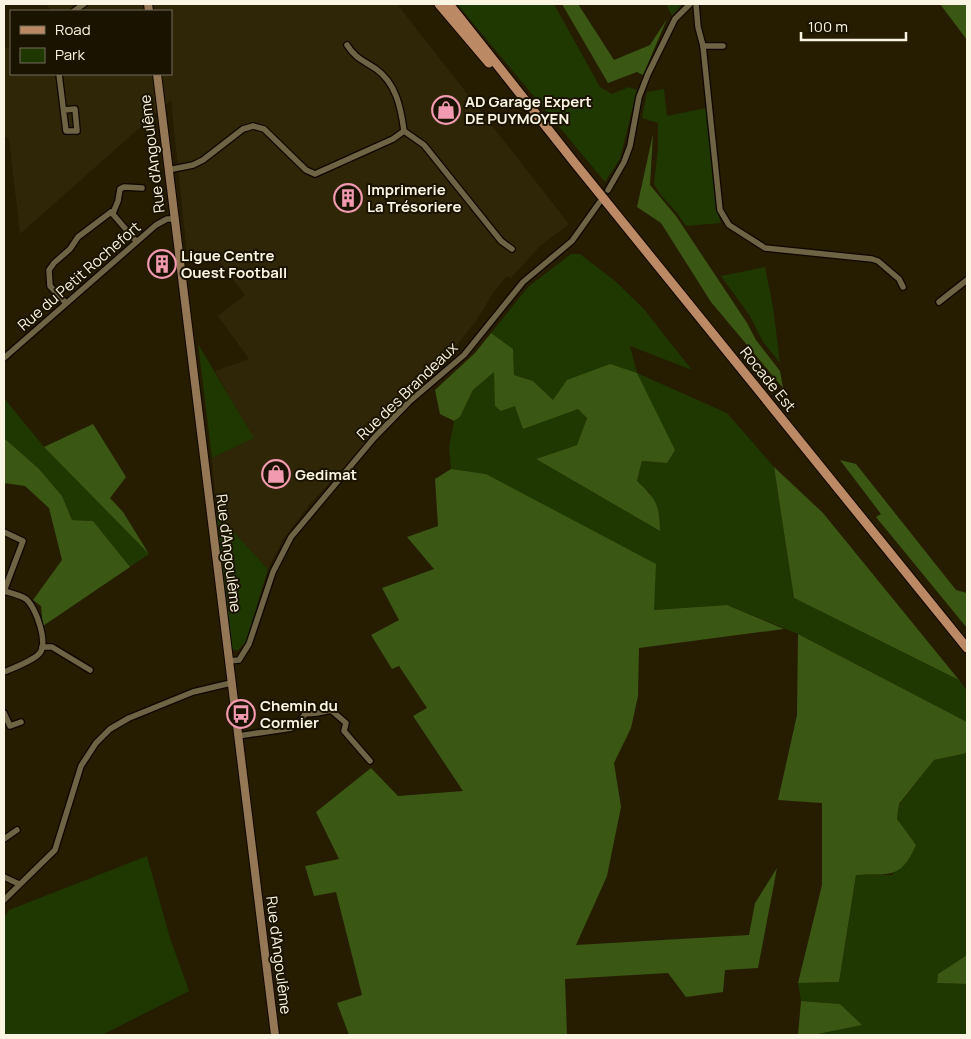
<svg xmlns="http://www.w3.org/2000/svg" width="971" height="1039" font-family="Manrope,sans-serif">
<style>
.built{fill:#2f2608}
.green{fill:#1f3700}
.forest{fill:#3a5813}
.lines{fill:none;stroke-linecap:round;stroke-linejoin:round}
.street-casing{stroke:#0f0600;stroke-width:8}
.secondary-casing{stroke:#0f0600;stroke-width:10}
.primary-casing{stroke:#0f0600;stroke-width:11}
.street{stroke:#6e6444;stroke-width:5.5}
.secondary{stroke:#947754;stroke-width:8}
.primary{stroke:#bb8a65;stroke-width:9}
.labels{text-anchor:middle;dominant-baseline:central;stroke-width:4;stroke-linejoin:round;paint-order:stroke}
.poi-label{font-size:15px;font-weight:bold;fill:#faf4e2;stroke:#1a1300;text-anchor:start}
.street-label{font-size:15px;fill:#faf4e2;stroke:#1a1300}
</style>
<rect width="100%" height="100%" fill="#261c00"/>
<!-- built -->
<polygon class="built" points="46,4 397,4 569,224 540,246 511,278 507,276 493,293 476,321 444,361 309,505 283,540 268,569 216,513 212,458 253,438 215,371 249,359 218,316 245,295 212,252 188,264 171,100 20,234 9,139 4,136 4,48 11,47 11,74 171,74 171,11 51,11"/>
<!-- green -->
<g class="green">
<polygon points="457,4 554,4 600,87 612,94 629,87 637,90 620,159 605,182"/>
<polygon points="666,4 682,4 672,16"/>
<polygon points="664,89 667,116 706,108 716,208 721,223 686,226 677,213 660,194 654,184 658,148 658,123 642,118 647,92"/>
<polygon points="571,254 580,254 615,281 643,308 692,370 630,346 637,373 727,413 774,467 794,598 959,680 967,691 967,722 798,634 727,605 654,610 486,474 451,469 449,447 454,421 460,417 473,390 495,371 515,406 578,409 587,418 577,445 536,459 660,531 650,493 637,482 642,461 667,463 637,373 553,400 533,381 514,375 513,349 491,333 528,287"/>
<polygon points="765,267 773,307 780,363 763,342 750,316 721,276"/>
<polygon points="198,344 254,438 212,458"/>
<polygon points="4,398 44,447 149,554 130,567 93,521 72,520 62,496 39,469 4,438"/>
<polygon points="216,513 268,569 246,642 237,651 232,649"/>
<polygon points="967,753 967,955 938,974 937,983 967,984 967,1035 813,1035 861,1025 840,1004 801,1001 798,983 839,982 856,875 892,875 916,845 897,819 899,805 934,760"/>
<polygon points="147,856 170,938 189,991 102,1035 4,1035 4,918 9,910"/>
</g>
<!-- forest -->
<g class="forest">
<polygon points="562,4 578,4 614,60 650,45 667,19 643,75 637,72 608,83"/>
<polygon points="940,4 967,4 967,40"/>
<polygon points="653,134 650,185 676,216 747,323 756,340 780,371 783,388 711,302 661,223 637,207"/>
<path d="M491 333 513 349 514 375 533 381 553 400 567 380 610 364 637 373 675 450 667 463 642 461 637 481C657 500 659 504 660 531L536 459 577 445 587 418 578 409 523 429 515 406 501 411 495 406 494 372 473 390 460 417 454 421 440 414 435 390 475 353Z"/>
<polygon points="93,424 126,477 110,498 123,512 149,554 44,447"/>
<polygon points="4,438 39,469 62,496 72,520 93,521 130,567 43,626 41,606 33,600 62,560 49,508 25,486 4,483"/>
<polygon points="840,460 856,464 956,590 967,593 967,628 876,517 881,514"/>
<polygon points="774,467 823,513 959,680 794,598"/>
<polygon points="451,469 486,474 656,564 654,610 727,605 784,629 639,648 638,696 631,728 614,763 621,807 607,876 576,945 749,935 755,903 777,868 758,968 725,970 723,992 686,997 668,973 565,979 567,1035 485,1035 484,1034 480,1035 349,1035 337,1003 362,995 336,892 314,896 305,866 339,859 316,812 371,768 398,796 463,791 413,716 427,708 399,666 392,669 371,635 399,620 382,588 434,569 407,537 438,526 435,479"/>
<path d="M798 634 967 722V753L934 760 899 804 897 819 916 845C900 881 889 873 856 875L839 982 798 983 822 885V803L778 800 797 715Z"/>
<polygon points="967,955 967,984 937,983 938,974"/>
<polygon points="801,1001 840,1004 862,1025 813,1035 798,1035"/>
</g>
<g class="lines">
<defs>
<g id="street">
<polyline points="696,4 698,27 703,46 720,210 729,225 765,248 872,259 878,261 899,279 903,287"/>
<polyline points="74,11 84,4"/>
<path d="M347 45C356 59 363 60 376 69 396 83 401 108 404 131L424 145 501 241 512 249"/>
<polyline points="703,46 723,46"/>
<polyline points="59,74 66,131 77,131 75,109 64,110"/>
<polyline points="168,170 193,165 203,160 243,129 253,126 264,129 306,170 315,174 393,139 404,131"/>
<polyline points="608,190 624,162 630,146 639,97 648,74 675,19 690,4"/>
<polyline points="113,213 118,201 120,189 124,187 142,188"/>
<polyline points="939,302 967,280"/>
<polyline points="66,303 50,286 49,270 54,263 70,249 78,237 111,212 136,241"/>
<polyline points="4,358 156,225 167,219 174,219"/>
<path d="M4 532 23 541 4 591C11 593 20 595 26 599 36 607 49 644 39 654 32 661 14 668 4 672"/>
<polyline points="42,647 52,647 90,670"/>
<polyline points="228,661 239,660 249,644 273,572 291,537 374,438 409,402 464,355 523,282 572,241 599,203"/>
<polyline points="4,713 10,726 21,722"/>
<polyline points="238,736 292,728 298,724 305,714 317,713 331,710 346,723 344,731 370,761"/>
<polyline points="4,839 17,830"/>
<polyline points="4,877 19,884"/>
<polyline points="4,900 55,850 81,766 96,743 110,729 129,718 193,692 231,683"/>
</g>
<g id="secondary">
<polyline points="148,4 149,11"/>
<polyline points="157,74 275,1035"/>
</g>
<g id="primary">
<polyline points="439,4 489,63"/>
<polyline points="449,4 574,162 967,648"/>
</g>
</defs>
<!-- street casing -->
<use href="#street" class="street-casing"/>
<!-- secondary casing -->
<use href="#secondary" class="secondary-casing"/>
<!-- primary casing -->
<use href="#primary" class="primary-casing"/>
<!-- street -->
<use href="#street" class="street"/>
<!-- secondary -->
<use href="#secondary" class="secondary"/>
<!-- primary -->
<use href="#primary" class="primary"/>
</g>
<!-- icons -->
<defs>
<symbol id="shop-ring" viewBox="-11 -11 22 22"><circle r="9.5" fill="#1a1300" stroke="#f29ab0" stroke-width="1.5"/><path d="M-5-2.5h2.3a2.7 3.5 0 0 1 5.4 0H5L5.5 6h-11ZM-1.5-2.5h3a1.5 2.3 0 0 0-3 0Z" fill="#f29ab0"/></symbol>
<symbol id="building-ring" viewBox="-11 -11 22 22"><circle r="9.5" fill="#1a1300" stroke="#f29ab0" stroke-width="1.5"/><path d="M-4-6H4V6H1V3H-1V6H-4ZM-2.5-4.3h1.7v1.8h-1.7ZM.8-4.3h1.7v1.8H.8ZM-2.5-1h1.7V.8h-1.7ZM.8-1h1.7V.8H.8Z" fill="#f29ab0"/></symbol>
<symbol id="bus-ring" viewBox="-11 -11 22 22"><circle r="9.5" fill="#1a1300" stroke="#f29ab0" stroke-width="1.5"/><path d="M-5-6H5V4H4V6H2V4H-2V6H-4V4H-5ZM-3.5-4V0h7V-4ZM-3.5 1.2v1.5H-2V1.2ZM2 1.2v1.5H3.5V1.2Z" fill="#f29ab0"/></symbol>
</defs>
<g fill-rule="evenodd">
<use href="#shop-ring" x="430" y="94" width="32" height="32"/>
<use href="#building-ring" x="332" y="182" width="32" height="32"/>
<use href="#building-ring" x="146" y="248" width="32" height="32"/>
<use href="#shop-ring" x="260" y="458" width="32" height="32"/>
<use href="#bus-ring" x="225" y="698" width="32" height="32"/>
</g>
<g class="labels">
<!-- poi labels -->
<g class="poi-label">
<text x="465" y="101">AD Garage Expert<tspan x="465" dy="17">DE PUYMOYEN</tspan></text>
<text x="367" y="189">Imprimerie<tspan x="367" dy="17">La Trésoriere</tspan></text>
<text x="181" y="255">Ligue Centre<tspan x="181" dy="17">Ouest Football</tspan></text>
<text x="295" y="474">Gedimat</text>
<text x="260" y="705">Chemin du<tspan x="260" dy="17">Cormier</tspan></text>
</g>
<!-- street labels -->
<g class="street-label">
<text transform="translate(152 154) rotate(-97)">Rue d'Angoulême</text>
<text transform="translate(79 276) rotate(-41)">Rue du Petit Rochefort</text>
<text transform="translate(768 379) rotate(51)">Rocade Est</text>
<text transform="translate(407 391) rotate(-44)">Rue des Brandeaux</text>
<text transform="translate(229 553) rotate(83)">Rue d'Angoulême</text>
<text transform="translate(279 955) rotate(83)">Rue d'Angoulême</text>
</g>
</g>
<!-- border -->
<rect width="971" height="1039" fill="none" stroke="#faf4e2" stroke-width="10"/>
<!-- legend -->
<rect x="10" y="10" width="162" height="65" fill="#1a1300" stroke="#746d5a"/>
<rect x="20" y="26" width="25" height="8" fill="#bb8a65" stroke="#746d5a"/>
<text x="55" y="35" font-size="15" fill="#faf4e2">Road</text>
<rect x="20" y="48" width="25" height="15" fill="#1f3700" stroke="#746d5a"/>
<text x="55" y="60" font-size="15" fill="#faf4e2">Park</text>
<!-- scale -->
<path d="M801 32v8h105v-8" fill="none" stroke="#faf4e2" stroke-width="2.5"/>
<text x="808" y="32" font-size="15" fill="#faf4e2" stroke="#1a1300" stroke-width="4" paint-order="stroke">100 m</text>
</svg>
